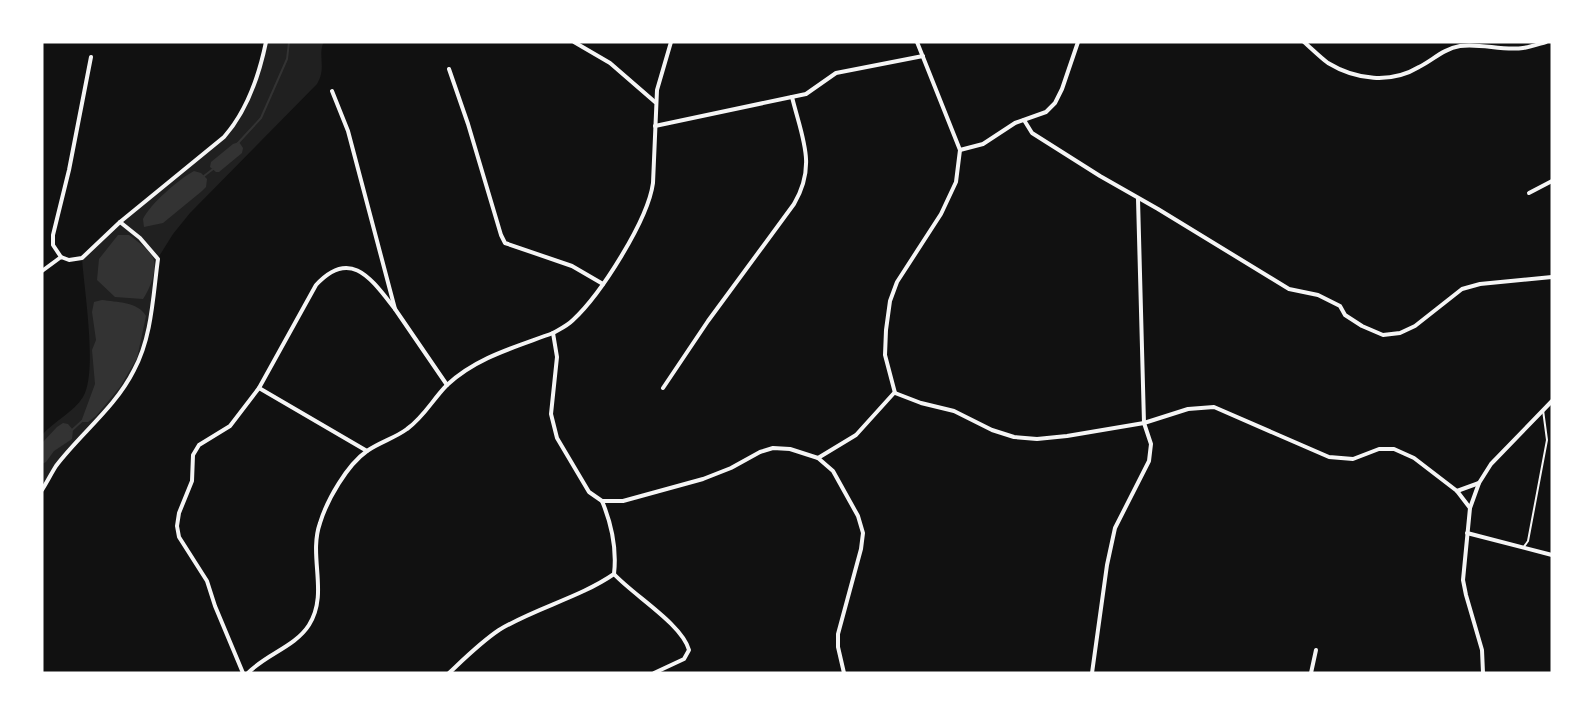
<svg xmlns="http://www.w3.org/2000/svg" width="1594" height="715" font-family="'Fira Sans Condensed',sans-serif">
<style>
.green{fill:#202020}
.water{fill:#333}
.lines{fill:none;stroke-linecap:round;stroke-linejoin:round}
.stream{stroke:#333;stroke-width:2}
.service{stroke:#f5f5f5;stroke-width:2}
.minor{stroke:#f5f5f5;stroke-width:4}
</style>
<rect width="100%" height="100%" fill="#111"/>
<!-- green -->
<path class="green" d="M266 42H324C317 54 327 68 317 84L190 213 173 234 158 258 149 322 142 351 117 397 56 467 42 490V435C54 421 73 413 83 397 98 373 84 289 82 258L120 222 231 129 255 84Z"/>
<!-- water -->
<g class="water">
<polygon points="239,142 243,148 242,153 219,172 216,172 210,167 211,162 233,144"/>
<path d="M194 171 201 173 207 179 206 187 202 191 163 223 144 227 143 219C150 204 179 179 194 171Z"/>
<path d="M118 235H129C137 241 147 248 152 256 159 267 150 289 143 299L115 297 97 280 99 259Z"/>
<path d="M102 300C116 302 139 302 146 316L137 358 120 387 96 416 88 422H81L95 384 92 350 96 340 92 312 94 302Z"/>
<polygon points="63,423 68,424 73,430 72,439 54,451 46,462 42,464 42,443 57,427"/>
</g>
<g class="lines">
<!-- stream -->
<g class="stream">
<polyline points="238,143 261,118 287,59 289,42"/>
<polyline points="204,176 213,169"/>
<polyline points="71,431 82,421"/>
</g>
<!-- service -->
<polyline class="service" points="1523,548 1528,541 1547,440 1543,410"/>
<!-- minor -->
<g class="minor">
<polyline points="574,42 610,63 655,102"/>
<path d="M1304 42C1312 49 1320 57 1328 63 1356 80 1391 84 1419 67 1433 60 1443 49 1460 46 1481 43 1502 51 1523 48 1531 47 1539 44 1546 42"/>
<polyline points="449,69 468,124 501,235 505,243 572,266 603,284"/>
<polyline points="332,91 348,131 395,309 447,385"/>
<polyline points="1024,120 1032,133 1100,176 1158,209 1289,289 1318,295 1340,306 1345,315 1362,326 1383,335 1400,333 1415,326 1462,289 1480,284 1552,277"/>
<polyline points="655,126 806,94 836,73 923,56"/>
<polyline points="960,150 983,144 1015,123 1046,112 1055,103 1062,89 1078,42"/>
<polyline points="1529,193 1552,181"/>
<polyline points="61,257 53,245 53,235 69,170 91,57"/>
<path d="M42 271 61 257 69 260 82 258 120 222 224 137C247 111 259 76 266 42"/>
<polyline points="553,333 557,357 551,414 557,438 589,492 602,501 623,501 703,479 731,468 760,452 773,448 790,449 818,458 833,471 858,516 863,533 861,549 838,634 838,647 844,673"/>
<polyline points="259,388 367,451"/>
<path d="M663 388 708 321 794 204C817 165 802 138 792 97"/>
<polyline points="895,393 921,403 954,411 992,430 1014,437 1037,439 1067,436 1144,423 1188,409 1214,407 1329,457 1353,459 1379,449 1394,449 1414,458 1457,491 1470,508"/>
<polyline points="895,393 885,355 886,330 890,301 897,282 941,214 956,182 960,150 917,42"/>
<polyline points="818,458 856,435 894,393"/>
<path d="M42 490C47 482 51 474 56 466 81 433 115 408 134 370 152 337 153 295 158 259L140 238 120 222"/>
<polyline points="1457,491 1479,483"/>
<polyline points="1467,533 1552,555"/>
<path d="M614 574C633 595 682 624 689 650L684 659 654 673"/>
<path d="M243 673 215 606 207 581 179 537 177 526 179 513 192 481 193 455 199 445 230 426 259 388 316 285C351 247 372 280 395 309"/>
<path d="M248 673C266 654 295 647 309 625 329 593 308 557 320 523 327 500 347 465 367 451 380 442 395 438 407 429 424 417 433 399 447 385 477 357 516 347 553 333 560 329 567 326 573 320 601 294 648 220 653 183L657 90 671 42"/>
<path d="M449 673C465 658 481 642 499 630 535 608 579 598 614 574 617 548 612 525 602 501"/>
<polyline points="1092,673 1107,565 1115,528 1149,461 1151,444 1144,423 1138,199"/>
<polyline points="1311,673 1316,650"/>
<polyline points="1483,673 1482,650 1466,595 1463,580 1470,508 1479,483 1491,464 1552,401"/>
</g>
</g>
<!-- border -->
<rect width="1594" height="715" fill="none" stroke="#ffffff" stroke-width="87"/>
</svg>
